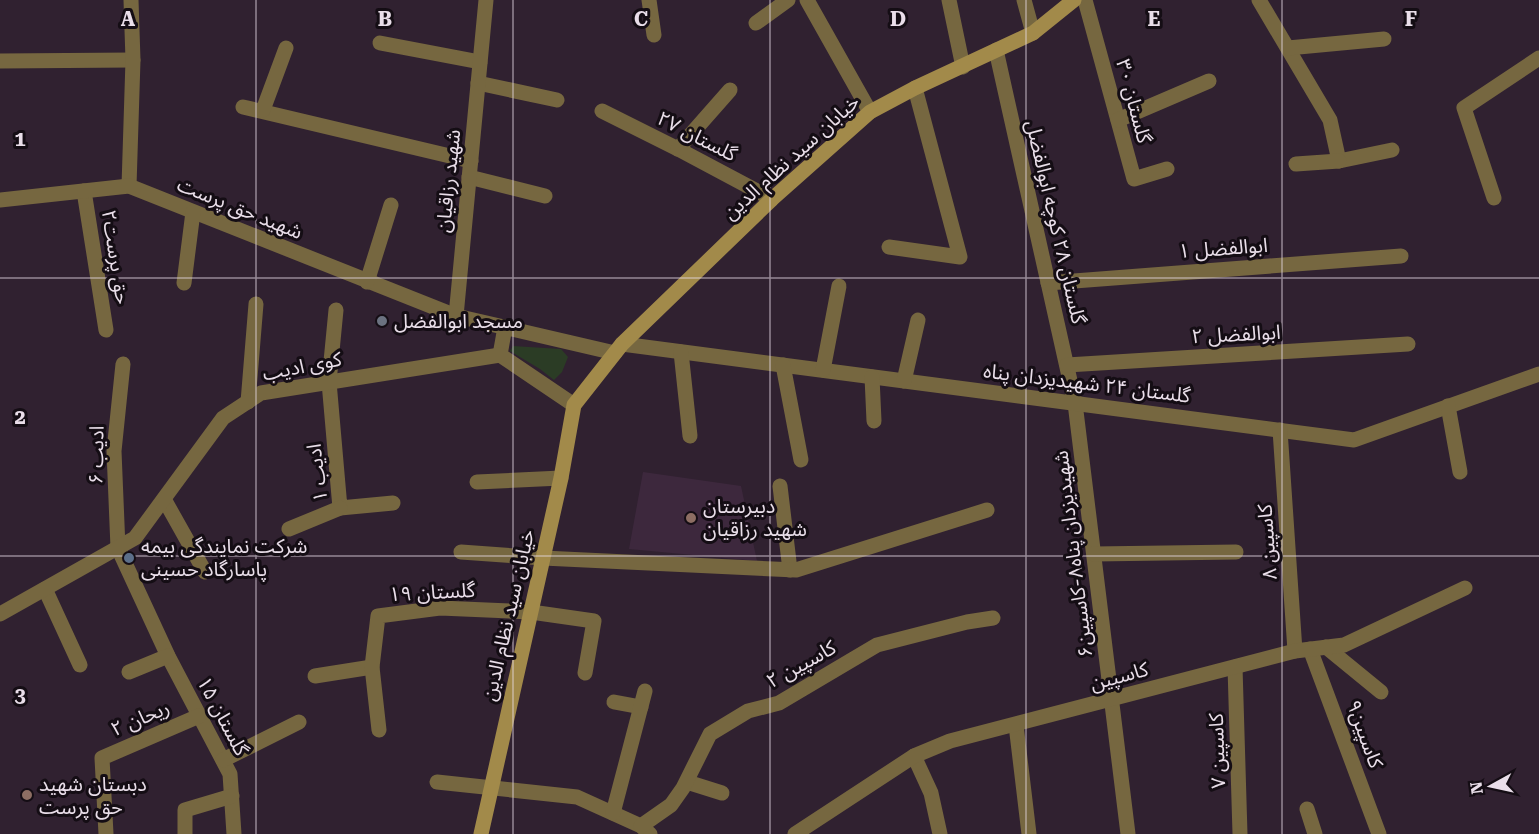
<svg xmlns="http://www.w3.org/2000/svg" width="1539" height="834" font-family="'Roboto Serif','Noto Sans Arabic',serif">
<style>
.built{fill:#3d283d}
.green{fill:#2b3c25}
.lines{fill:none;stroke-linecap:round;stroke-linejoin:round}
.street{stroke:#766740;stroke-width:15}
.secondary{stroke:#a28a4a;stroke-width:15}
.grid{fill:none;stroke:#e9dee9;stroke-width:1.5;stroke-opacity:0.55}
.worship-dot{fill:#6b7280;stroke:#140d14;stroke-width:2}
.education-dot{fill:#8d6e63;stroke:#140d14;stroke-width:2}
.service-dot{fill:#5c6f8a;stroke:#140d14;stroke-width:2}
.labels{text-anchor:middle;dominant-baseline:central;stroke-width:6;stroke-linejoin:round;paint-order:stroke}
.street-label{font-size:20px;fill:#e9dee9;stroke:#140d14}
.poi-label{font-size:20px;fill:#e9dee9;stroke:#140d14;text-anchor:start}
.grid-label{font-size:20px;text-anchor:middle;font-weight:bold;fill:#e9dee9;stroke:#140d14;stroke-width:6;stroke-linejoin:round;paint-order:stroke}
</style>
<rect width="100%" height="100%" fill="#302130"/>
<!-- built -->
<polygon class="built" points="643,472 741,486 757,561 629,549"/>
<!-- green -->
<polygon class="green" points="513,346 561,349 568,357 562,372 554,380 540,369 510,351"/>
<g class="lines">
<!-- street -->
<g class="street">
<polyline points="649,0 654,35"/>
<polyline points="807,0 870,112"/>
<polyline points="949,0 963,67"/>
<polyline points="1024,0 1033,33"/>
<polyline points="1085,0 1134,179 1167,169"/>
<polyline points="1259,0 1330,120 1339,161 1392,150"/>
<polyline points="756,23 788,0"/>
<polyline points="380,43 480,62"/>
<polyline points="1288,48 1384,39"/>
<polyline points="996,50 1075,403 1128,834"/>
<polyline points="0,61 133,60"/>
<polyline points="478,83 557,100"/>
<polyline points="243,107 471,161"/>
<polyline points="263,110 286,48"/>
<polyline points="602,111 678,149 772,199"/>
<polyline points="1118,120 1209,81"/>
<polyline points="678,149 730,90"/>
<polyline points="1296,164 1339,161"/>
<polyline points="469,177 545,196"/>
<polyline points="129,186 133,60 131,0"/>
<polyline points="84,191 106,330"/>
<polyline points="1494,198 1464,108 1539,58"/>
<polyline points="0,200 129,186 456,316 615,353"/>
<polyline points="889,247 960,257 915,88"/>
<polyline points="367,282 391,205"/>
<polyline points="184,283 193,212"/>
<polyline points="1048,283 1401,256"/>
<polyline points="336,310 329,382 340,508 393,503"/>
<polyline points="456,316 486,0"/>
<polyline points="622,344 1354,440 1539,374"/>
<polyline points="681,352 690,436"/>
<polyline points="500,355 505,327"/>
<polyline points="123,364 114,451 118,548 168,656 230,774 234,834"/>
<polyline points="783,365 801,460"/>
<polyline points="1067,365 1408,344"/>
<polyline points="823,370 839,286"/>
<polyline points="872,377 874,421"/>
<polyline points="904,381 918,320"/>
<polyline points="248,402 256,304"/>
<polyline points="1448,406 1460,472"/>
<polyline points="1280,430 1295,651"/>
<polyline points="477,482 561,478"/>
<polyline points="780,486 790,570"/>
<polyline points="164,499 205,572"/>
<polyline points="289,529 340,508"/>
<polyline points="461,552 543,558 796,570 987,510"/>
<polyline points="1094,554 1236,552"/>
<polyline points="45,589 80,665"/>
<polyline points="0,614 135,538 223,418 261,393 500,355 574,405"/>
<polyline points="1326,647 1381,692"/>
<polyline points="1310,649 1379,834"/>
<polyline points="1235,667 1240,834"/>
<polyline points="129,672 168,656"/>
<polyline points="315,676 372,667"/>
<polyline points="614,702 641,707"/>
<polyline points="1016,725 1029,834"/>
<polyline points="379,730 372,667 378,616 440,608 531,612 594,621 585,673"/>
<polyline points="914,756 931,793 940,834"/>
<polyline points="223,760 299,722"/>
<polyline points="437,782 577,797 641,826 650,834"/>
<polyline points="687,782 722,793"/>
<polyline points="1307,809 1315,834"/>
<polyline points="613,813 645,691"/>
<polyline points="641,826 671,805 683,788 710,734 748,711 779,703 877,645 967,622 993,618"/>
<polyline points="106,834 102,758 199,716"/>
<polyline points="185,834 185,810 232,796"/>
<polyline points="795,834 914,756 950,741 1295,651 1344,645 1465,588"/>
</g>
<!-- secondary -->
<polyline class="secondary" points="481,834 561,478 574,405 622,344 772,199 870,112 915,88 1033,33 1074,0"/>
</g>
<!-- grid -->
<path class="grid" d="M256 0V834M513 0V834M770 0V834M1026 0V834M1282 0V834M0 278H1539M0 556H1539"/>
<!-- markers -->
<circle class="worship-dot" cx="382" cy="321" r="6"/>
<g class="education-dot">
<circle cx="691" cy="518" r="6"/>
<circle cx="27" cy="795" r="6"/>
</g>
<circle class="service-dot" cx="129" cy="558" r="6"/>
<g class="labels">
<!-- street labels -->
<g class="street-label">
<text transform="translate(1134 101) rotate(75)">گلستان ۳۰</text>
<text transform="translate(697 136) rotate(27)">گلستان ۲۷</text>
<text transform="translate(791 157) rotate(-42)">خیابان سید نظام الدین</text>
<text transform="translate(448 181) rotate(-84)">شهید رزاقیان</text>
<text transform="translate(240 208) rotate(22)">شهید حق پرست</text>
<text transform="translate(1056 222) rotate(77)">گلستان ۲۸ کوچه ابوالفضل</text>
<text transform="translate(1223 248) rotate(-4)">ابوالفضل ۱</text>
<text transform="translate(116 257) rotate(81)">حق پرست۲</text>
<text transform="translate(1236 334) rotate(-3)">ابوالفضل ۲</text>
<text transform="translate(302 366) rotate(-11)">کوی ادیب</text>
<text transform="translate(1087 383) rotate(7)">گلستان ۲۴ شهیدیزدان پناه</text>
<text transform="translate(96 455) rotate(-89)">ادیب ۶</text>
<text transform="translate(317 473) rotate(-97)">ادیب ۱</text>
<text transform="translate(1267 542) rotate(-94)">کاسپین ۸</text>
<text transform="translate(1073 554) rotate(-97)">شهیدیزدان پناه۸-کاسپین۶</text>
<text transform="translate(432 592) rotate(-3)">گلستان ۱۹</text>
<text transform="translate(508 615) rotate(-77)">خیابان سید نظام الدین</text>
<text transform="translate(801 664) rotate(-29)">کاسپین ۲</text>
<text transform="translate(1119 676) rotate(-15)">کاسپین</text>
<text transform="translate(223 716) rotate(62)">گلستان ۱۵</text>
<text transform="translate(140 718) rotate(-23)">ریحان ۲</text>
<text transform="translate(1365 734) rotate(70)">کاسپین۹</text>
<text transform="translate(1217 751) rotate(-92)">کاسپین ۷</text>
</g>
<!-- poi labels -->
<g class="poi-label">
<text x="394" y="321">مسجد ابوالفضل</text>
<text x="703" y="506">دبیرستان<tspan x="703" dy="23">شهید رزاقیان</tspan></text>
<text x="141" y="546">شرکت نمایندگی بیمه<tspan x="141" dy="23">پاسارگاد حسینی</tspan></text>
<text x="39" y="784">دبستان شهید<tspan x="39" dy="23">حق پرست</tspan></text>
</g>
</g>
<g class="grid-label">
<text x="128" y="26">A</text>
<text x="385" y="26">B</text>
<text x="641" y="26">C</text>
<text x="898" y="26">D</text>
<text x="1154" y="26">E</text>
<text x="1411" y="26">F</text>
<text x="20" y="146">1</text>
<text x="20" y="424">2</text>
<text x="20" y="702">3</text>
</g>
<!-- north arrow -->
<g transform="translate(1491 786) rotate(262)" stroke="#140d14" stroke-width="4.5" paint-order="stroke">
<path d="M0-4.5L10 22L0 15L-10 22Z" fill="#e9dee9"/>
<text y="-9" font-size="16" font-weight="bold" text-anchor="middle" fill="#e9dee9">N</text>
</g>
</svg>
